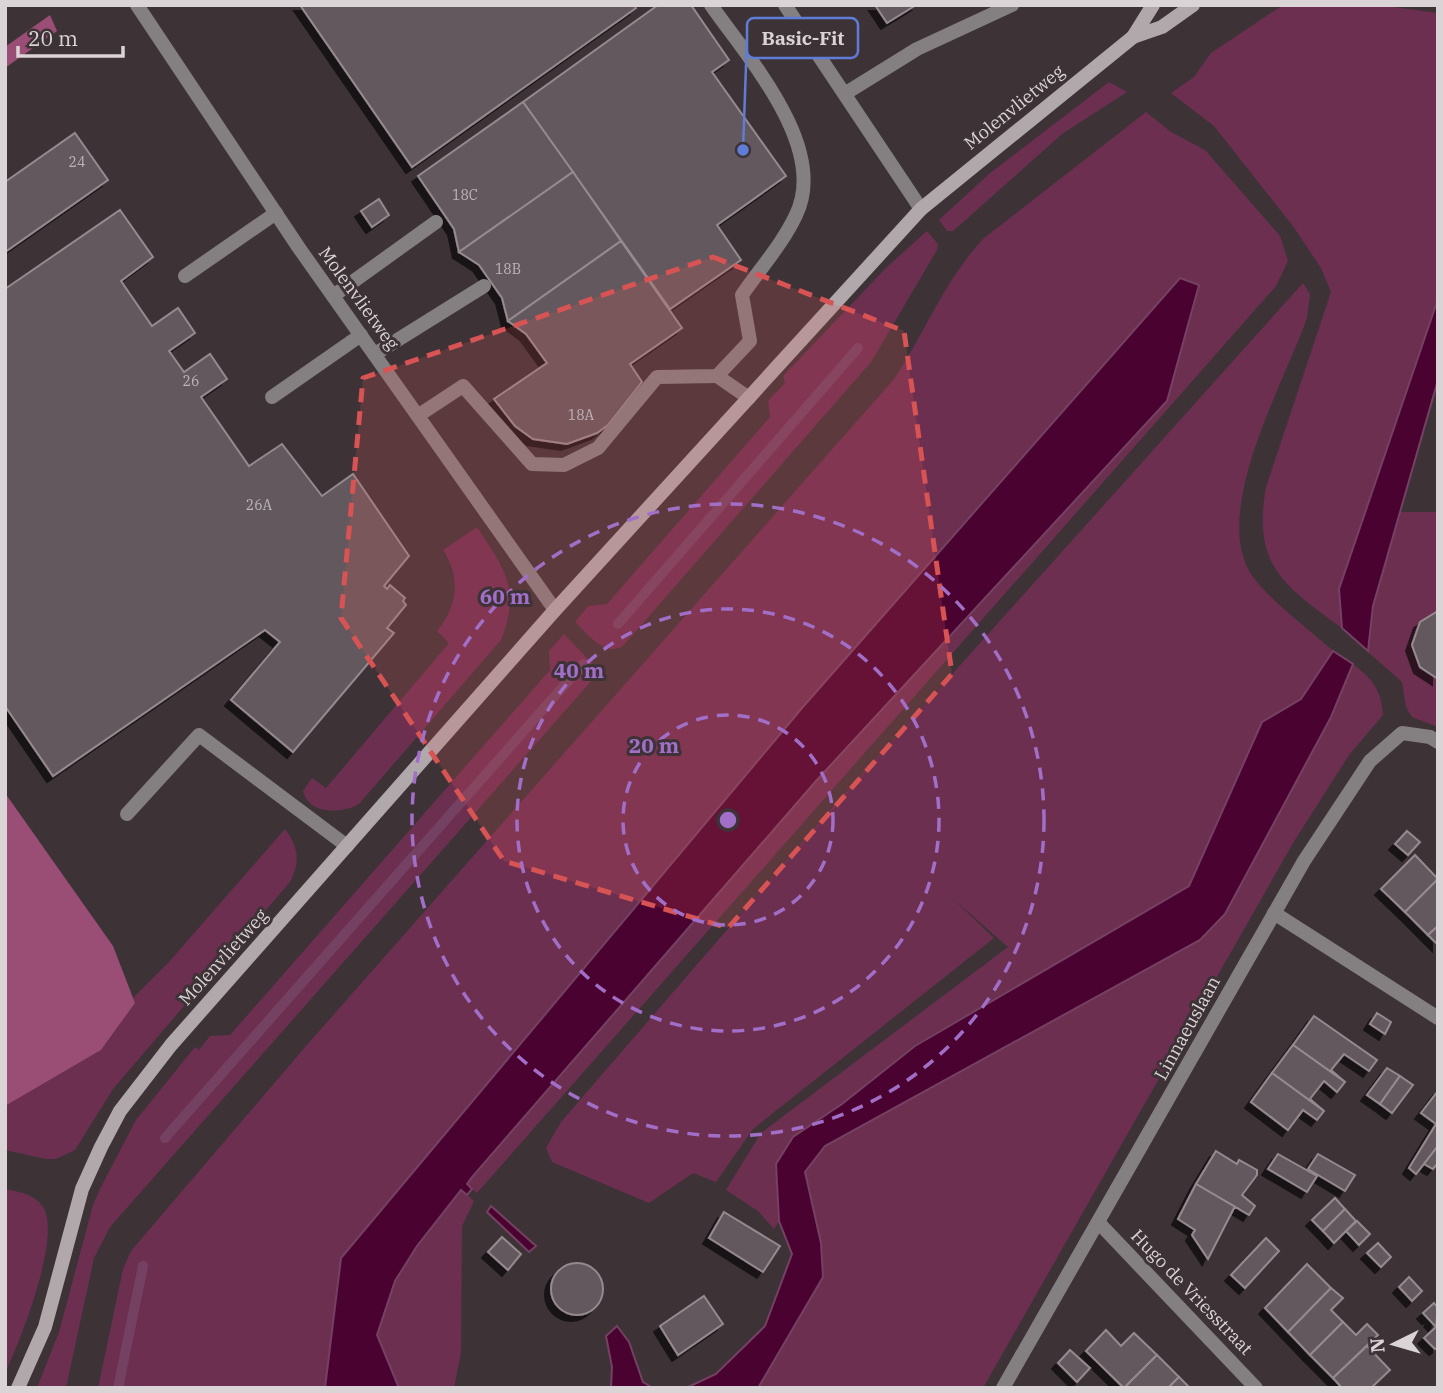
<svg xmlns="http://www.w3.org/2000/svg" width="1443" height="1393" font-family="'IBM Plex Serif',serif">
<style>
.green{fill:#6d2f50}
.forest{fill:#9a4e76}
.water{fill:#4a0230;stroke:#754162;stroke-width:2}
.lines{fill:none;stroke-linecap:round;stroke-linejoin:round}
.stream{stroke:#754162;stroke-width:10}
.building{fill:#63585d;stroke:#958a8f;stroke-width:2;filter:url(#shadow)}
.lane{stroke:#847f81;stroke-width:14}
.street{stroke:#847f81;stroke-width:14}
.secondary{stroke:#b0a8ab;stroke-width:14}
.marked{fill:#d75354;fill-opacity:0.2;stroke:#d75354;stroke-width:5;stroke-dasharray:14 9;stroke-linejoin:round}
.ring{fill:none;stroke:#a16fc8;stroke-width:3.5;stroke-dasharray:12 9}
.labels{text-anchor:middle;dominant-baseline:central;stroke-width:6;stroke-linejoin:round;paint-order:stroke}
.number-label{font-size:14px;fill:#bcb5b8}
.street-label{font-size:18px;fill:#dad4d6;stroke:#3d3337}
.centre{fill:#a16fc8;stroke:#3d3337;stroke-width:3.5}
.ring-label{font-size:21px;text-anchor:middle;font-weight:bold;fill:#a16fc8;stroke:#3d3337;stroke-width:6;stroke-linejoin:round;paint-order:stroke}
.leader{fill:none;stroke:#5f7dd7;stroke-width:2.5}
.callout-dot{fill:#5f7dd7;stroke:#3d3337;stroke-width:2.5}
.callout{fill:#3d3337;stroke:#5f7dd7;stroke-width:2.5}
.callout-label{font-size:19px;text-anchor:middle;font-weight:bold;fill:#dad4d6}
</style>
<defs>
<filter id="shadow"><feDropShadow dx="-6" dy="6" stdDeviation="0" flood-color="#0009"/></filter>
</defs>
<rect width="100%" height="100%" fill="#3d3337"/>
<!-- green -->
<g class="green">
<path d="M1283 5H1378L1438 13V299L1339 589 1342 628C1284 586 1252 565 1266 487L1331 292 1321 268 1293 226 1214 126 1171 93 1194 77 1211 53Z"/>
<polygon points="1109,82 1127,92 1062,134 953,231 947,231 939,220 989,174"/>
<path d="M1146 112 1171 132 1205 150 1280 236 1288 261 1276 286 477 1193 466 1184 472 1177 816 781 1167 401 912 587 802 708 341 1258 325 1388H98L123 1269 131 1251 306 1046 894 379C925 333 944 281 983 239Z"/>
<path d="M927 231 938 244 937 250 871 362 623 646C604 657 588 634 575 622L588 606 607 604 770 417 768 401 785 383 783 376 887 267Z"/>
<path d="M1303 283 1310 294 1307 318C1284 383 1215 503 1248 569 1261 594 1310 630 1333 651L1301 699 1262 722 1189 886 915 1045 842 1104 793 1137 776 1164 779 1221 774 1229 758 1211 726 1190 761 1133 1008 947 950 896 994 938 753 1129 716 1182 693 1173 649 1203 552 1162 546 1148 561 1122 834 806Z"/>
<polygon points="1398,512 1438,512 1438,727 1412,717 1406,707 1402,682 1368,652 1373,606"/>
<path d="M477 527C505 569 521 590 501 640L359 804C342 814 309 815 303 791L312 778 326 788 449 643 437 631C458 606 461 577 443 550Z"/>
<polygon points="564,634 593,664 593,679 110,1227 94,1258 66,1388 37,1388 59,1332 93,1205 101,1187 136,1120 195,1047 199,1050 210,1036 230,1035 550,670 549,651"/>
<path d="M1353 664C1373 680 1381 689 1383 715L1349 755 1293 843 983 1388H758L823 1277 821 1243 805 1172 825 1146 1200 940 1225 914 1331 717Z"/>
<path d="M285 829C298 846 301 861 290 882L113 1089 75 1150 56 1159H46L5 1150V1106L101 1050 135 1003 133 998 169 962Z"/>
<path d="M5 1189C20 1192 34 1194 43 1207 62 1236 20 1342 5 1373Z"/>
<polygon points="461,1189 474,1201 462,1226 461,1352 454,1388 399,1388 377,1335 395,1281 417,1246"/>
</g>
<!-- forest -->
<g class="forest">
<polygon points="50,15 57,31 5,68 5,47"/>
<polygon points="5,793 113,946 135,1003 101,1050 5,1106"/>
</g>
<!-- water -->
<g class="water">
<polygon points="1180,278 1199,285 1167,401 816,781 472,1177 467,1184 472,1189 467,1195 461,1190 417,1246 395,1281 377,1335 399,1388 325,1388 341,1258 802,708"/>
<polygon points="1438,299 1438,380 1373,606 1368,651 1342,628 1339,589"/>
<polygon points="1333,651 1353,664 1331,717 1225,914 1200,940 825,1146 805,1172 821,1243 823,1277 758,1388 686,1388 716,1374 765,1326 792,1254 779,1221 776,1164 793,1137 842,1104 915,1046 1189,886 1262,722 1301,699"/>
<polygon points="491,1206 536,1246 529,1252 487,1212"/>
<polygon points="617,1326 629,1342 643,1382 653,1388 611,1388 612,1367 606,1336"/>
</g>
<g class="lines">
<!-- stream -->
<g class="stream">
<polyline points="618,624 858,348"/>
<polyline points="165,1138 583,664"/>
<polyline points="118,1388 143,1266"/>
</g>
</g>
<!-- building -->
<g class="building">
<polygon points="300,5 634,5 636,8 412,167"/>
<polygon points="658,5 691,5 729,60 712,72 786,176 717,225 741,260 670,309 523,102"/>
<polygon points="875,5 916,5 887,23"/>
<polygon points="523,102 573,172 459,252 454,229 418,176"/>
<polygon points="75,133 108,180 5,252 5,182"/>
<polygon points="573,172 621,241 508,321 502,298 479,265 459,252"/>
<polygon points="379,199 389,215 372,227 361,211"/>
<polygon points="120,210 153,257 121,281 152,326 178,308 195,333 169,351 184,372 210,354 227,379 201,397 249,466 282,444 322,496 353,474 409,556 384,586 387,589 390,585 405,598 403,601 406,605 387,628 394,633 293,752 231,700 280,642 265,630 53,776 5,706 5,289"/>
<polygon points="621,241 682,328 630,364 642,382 608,425 597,433 567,444 533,439 515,426 494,399 547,363 526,334 508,321"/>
<polygon points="1438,611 1438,679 1420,667 1412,645 1420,622"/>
<polygon points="1407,831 1420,842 1408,855 1395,844"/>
<polygon points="1415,855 1438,879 1405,912 1381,889"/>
<polygon points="1438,879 1438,926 1428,935 1405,912"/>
<polygon points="1438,926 1438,945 1428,935"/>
<polygon points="1377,1013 1391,1022 1385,1034 1370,1024"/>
<polygon points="1314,1016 1377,1060 1369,1071 1344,1054 1331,1070 1345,1082 1293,1045"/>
<polygon points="1293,1045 1345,1082 1337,1092 1324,1081 1310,1099 1324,1111 1272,1073"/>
<polygon points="1387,1068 1400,1076 1380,1104 1367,1095"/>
<polygon points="1272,1073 1324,1111 1317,1120 1303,1110 1288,1130 1251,1102"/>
<polygon points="1400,1076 1413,1085 1392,1113 1380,1104"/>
<polygon points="1438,1091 1438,1146 1416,1174 1409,1168 1436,1124 1421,1113"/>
<polygon points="1438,1146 1438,1163 1433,1169 1424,1164"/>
<polygon points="1216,1151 1237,1164 1239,1160 1257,1170 1257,1175 1242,1195 1255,1206 1249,1215 1196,1184"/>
<polygon points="1278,1154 1317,1176 1307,1192 1268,1169"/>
<polygon points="1318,1154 1355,1175 1345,1191 1308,1169"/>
<polygon points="1196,1184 1237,1208 1234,1208 1208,1259 1192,1235 1195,1230 1178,1219"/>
<polygon points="1335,1198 1345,1209 1323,1231 1312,1220"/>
<polygon points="1345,1209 1356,1221 1334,1243 1323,1231"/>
<polygon points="724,1212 780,1246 763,1272 709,1238"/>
<polygon points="1357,1221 1370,1234 1359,1245 1346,1231"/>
<polygon points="502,1237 521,1254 508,1270 488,1252"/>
<polygon points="1266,1238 1279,1251 1245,1288 1231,1275"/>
<polygon points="1378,1243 1391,1257 1381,1267 1367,1253"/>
<circle cx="577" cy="1289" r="26"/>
<polygon points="1307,1264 1331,1288 1288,1332 1265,1308"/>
<polygon points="1409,1277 1422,1291 1412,1301 1399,1287"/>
<polygon points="1331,1288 1343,1298 1331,1310 1343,1322 1310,1355 1288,1332"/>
<polygon points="704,1296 723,1324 678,1355 660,1326"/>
<polygon points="1434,1303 1438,1308 1436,1327 1423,1313"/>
<polygon points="1343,1322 1356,1335 1367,1324 1378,1335 1333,1378 1310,1355"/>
<polygon points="1438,1325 1438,1347 1435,1349 1424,1338"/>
<polygon points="1106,1330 1121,1346 1134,1333 1157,1355 1124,1388 1086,1351"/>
<polygon points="1367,1346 1390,1370 1371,1388 1342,1388 1333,1378"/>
<polygon points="1070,1350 1090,1368 1077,1382 1058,1363"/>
<polygon points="1157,1355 1179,1377 1168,1388 1124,1388"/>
<polygon points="1179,1377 1190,1388 1168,1388"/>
</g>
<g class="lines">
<!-- lane -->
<g class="lane">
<polyline points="846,93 917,49 1012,5"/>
<polyline points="185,276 276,213"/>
<polyline points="333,296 436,222"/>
<polyline points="375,354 484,286"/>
<polyline points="717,376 749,398"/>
<polyline points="272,397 361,335"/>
<path d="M419 415 463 386 532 464 564 465 598 448 657 377 717 376 750 341 742 295C760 269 783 243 796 215 829 147 747 57 711 5"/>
<polyline points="127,814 199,735 347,846"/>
</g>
<!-- street -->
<g class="street">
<polyline points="137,5 299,248 555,610"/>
<polyline points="785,5 921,209"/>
<polyline points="1274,913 1438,1018"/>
<polyline points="1099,1223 1256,1388"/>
<polyline points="1003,1388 1304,861 1370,761 1402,733 1430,737 1438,742"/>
</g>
<!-- secondary -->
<g class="secondary">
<polyline points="1133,37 1153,5"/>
<polyline points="18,1388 45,1327 82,1189 101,1147 120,1111 171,1045 555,610 921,209 1133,37 1162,27 1193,5"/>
</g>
</g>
<!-- marked area -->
<path class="marked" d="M713 257 904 331 952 674 728 928 504 861 341 618 363 378Z"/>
<!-- distance rings -->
<g class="ring">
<circle cx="728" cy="820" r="105"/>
<circle cx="728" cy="820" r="211"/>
<circle cx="728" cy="820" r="316"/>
</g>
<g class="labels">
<!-- number labels -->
<g class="number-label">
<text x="77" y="162">24</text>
<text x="465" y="195">18C</text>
<text x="508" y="269">18B</text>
<text x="191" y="381">26</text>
<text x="581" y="415">18A</text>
<text x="259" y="505">26A</text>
</g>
<!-- street labels -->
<g class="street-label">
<text transform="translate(1014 107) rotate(-39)">Molenvlietweg</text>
<text transform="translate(359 298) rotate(54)">Molenvlietweg</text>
<text transform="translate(223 957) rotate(-48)">Molenvlietweg</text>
<text transform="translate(1187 1028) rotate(-61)">Linnaeuslaan</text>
<text transform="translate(1192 1292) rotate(46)">Hugo de Vriesstraat</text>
</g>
</g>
<circle cx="728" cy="820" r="10" class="centre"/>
<g class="ring-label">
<text x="505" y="604">60 m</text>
<text x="579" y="678">40 m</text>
<text x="654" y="753">20 m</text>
</g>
<!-- callouts -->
<path class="leader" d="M743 150L747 38"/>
<circle class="callout-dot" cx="743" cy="150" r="7"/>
<rect class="callout" x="747" y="18" width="111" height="40" rx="7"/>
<g class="callout-label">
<text x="803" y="45">Basic-Fit</text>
</g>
<!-- border -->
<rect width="1443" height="1393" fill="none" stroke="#dad4d6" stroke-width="14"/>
<!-- north arrow -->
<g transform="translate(1394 1344) rotate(265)" stroke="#3d3337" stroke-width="5" paint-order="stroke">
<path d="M0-5L12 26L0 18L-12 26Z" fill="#dad4d6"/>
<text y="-10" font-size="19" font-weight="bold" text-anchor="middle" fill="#dad4d6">N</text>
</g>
<!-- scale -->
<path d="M18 46v10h105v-10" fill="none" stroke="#dad4d6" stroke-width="3.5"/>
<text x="28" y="46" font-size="21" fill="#dad4d6" stroke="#3d3337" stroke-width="5" paint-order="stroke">20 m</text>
</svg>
